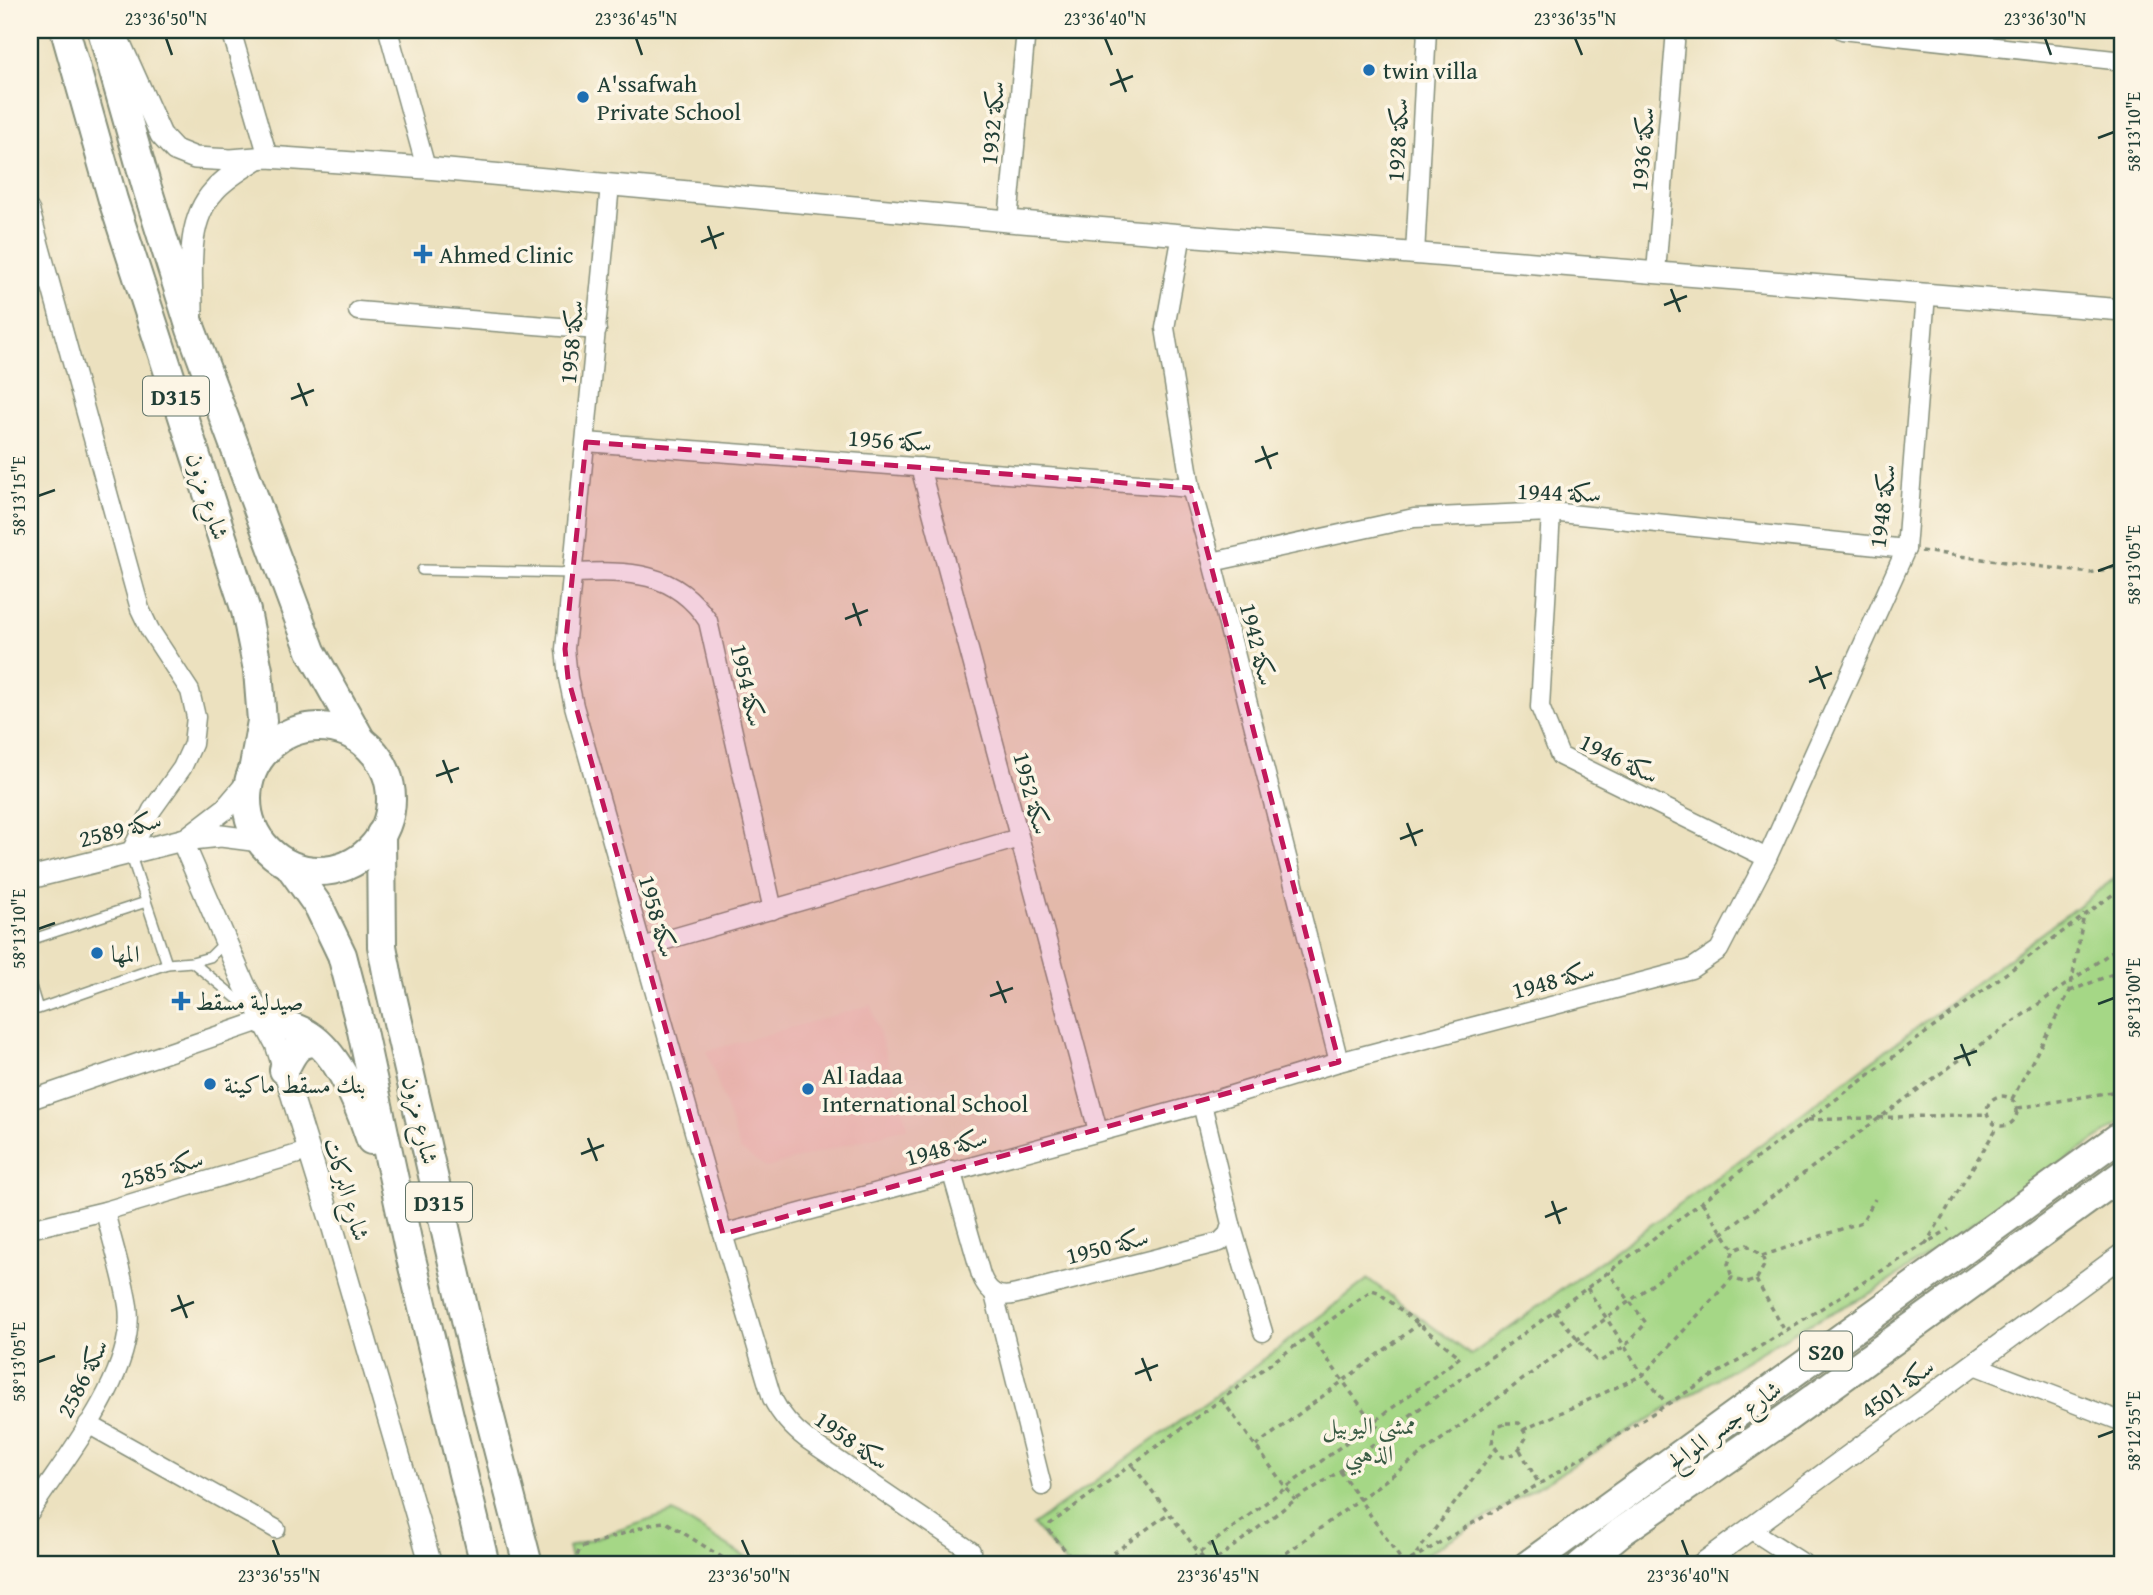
<svg xmlns="http://www.w3.org/2000/svg" width="2153" height="1595" font-family="'Gentium Book Plus',Amiri,serif">
<style>
.built{fill:#f0d5bc}
.green{fill:#a5d786;stroke:#628a5d;stroke-width:2}
.lines{fill:none;stroke-linecap:round;stroke-linejoin:round}
.service-casing{stroke:#868f7a;stroke-width:12}
.minor-casing{stroke:#868f7a;stroke-width:21}
.tertiary-casing{stroke:#868f7a;stroke-width:24}
.primary-casing{stroke:#868f7a;stroke-width:32}
.path{stroke:#868f7a;stroke-width:3.5;stroke-dasharray:5 5;stroke-linecap:butt}
.service{stroke:#fff;stroke-width:9}
.minor{stroke:#fff;stroke-width:18}
.tertiary{stroke:#fff;stroke-width:21}
.primary{stroke:#fff;stroke-width:28}
.marked{fill:#c2185b;fill-opacity:0.2;stroke:#c2185b;stroke-width:5;stroke-dasharray:14 9;stroke-linejoin:round}
.ticks{fill:none;stroke:#1f3d34;stroke-width:2.5}
.poi-dot{fill:#1f6fb2;stroke:#fcf5e5;stroke-width:2.5}
.labels{text-anchor:middle;dominant-baseline:central;stroke-width:7;stroke-linejoin:round;paint-order:stroke}
.shield{fill:#fcf5e5;stroke:#617469;stroke-width:2}
.shield-label{font-size:23px;font-weight:bold;fill:#1f3d34}
.poi-label{font-size:24px;fill:#1f3d34;stroke:#fcf5e5;text-anchor:start}
.street-label{font-size:24px;fill:#1f3d34;stroke:#fcf5e5}
.park-label{font-size:24px;fill:#3a5c44;stroke:#fcf5e5}
.neatline{fill:none;stroke:#1f3d34;stroke-width:2.5}
.ticks-label{font-size:18px;text-anchor:middle;fill:#1f3d34}
</style>
<rect width="100%" height="100%" fill="#fcf5e5"/>
<filter id="ink" filterUnits="userSpaceOnUse"><feTurbulence type="fractalNoise" baseFrequency=".0143" numOctaves="2"/><feDisplacementMap in="SourceGraphic" scale="14" xChannelSelector="R" yChannelSelector="G"/><feConvolveMatrix kernelMatrix="1 2 1 2 8 2 1 2 1" color-interpolation-filters="sRGB"/></filter>
<filter id="wash" filterUnits="userSpaceOnUse"><feTurbulence type="fractalNoise" baseFrequency=".00686" numOctaves="4" result="noise"/><feDisplacementMap in="SourceGraphic" scale="28" xChannelSelector="R" yChannelSelector="G"/><feGaussianBlur stdDeviation="1.57" result="paint"/><feColorMatrix in="noise" values="0 0 0 0 0 0 0 0 0 0 0 0 0 0 0 0 0 1.4 0 .05"/><feComposite in="paint" operator="in"/></filter>
<g filter="url(#wash)">
<rect width="100%" height="100%" fill="#ece1bf"/>
<!-- built -->
<polygon class="built" points="871,1005 908,1127 766,1168 740,1150 707,1051"/>
<!-- green -->
<g class="green">
<polygon points="2123,872 2123,1121 1875,1291 1794,1332 1408,1565 1067,1565 1033,1525 1236,1381 1368,1279 1471,1355 1732,1166"/>
<polygon points="673,1512 758,1565 573,1565 568,1547"/>
</g>
</g>
<g filter="url(#ink)">
<g class="lines">
<defs>
<g id="service">
<polyline points="30,286 50,284"/>
<polyline points="422,570 573,573"/>
<polyline points="130,853 167,964"/>
<polyline points="30,940 146,902"/>
<polyline points="192,962 210,957 225,942"/>
<polyline points="30,983 38,1009 167,964 192,962 251,1010"/>
</g>
<g id="minor">
<polyline points="231,30 268,157"/>
<polyline points="388,30 426,168"/>
<polyline points="1842,30 2123,61"/>
<path d="M610 185 565 649 568 678 574 706 723 1234 772 1398C781 1416 792 1428 808 1440L971 1551"/>
<polyline points="30,210 140,609 150,630 190,691 196,717 193,744 182,768 152,810 130,853"/>
<polyline points="1008,221 1026,30"/>
<polyline points="1182,234 1165,328 1191,488 1212,562 1339,1062"/>
<polyline points="1415,254 1427,30"/>
<polyline points="1656,272 1676,30"/>
<polyline points="358,311 597,330"/>
<polyline points="586,442 1191,488"/>
<polyline points="920,467 1098,1131"/>
<polyline points="1551,512 1540,707 1560,756 1767,858"/>
<polyline points="1212,562 1414,518 1551,512 1906,549"/>
<path d="M573 573C628 571 675 570 708 621L773 910"/>
<polyline points="642,947 1019,838"/>
<polyline points="30,1100 263,1020"/>
<path d="M951 1170 981 1275C988 1293 998 1299 1017 1294L1220 1242 1228 1234 1231 1224 1202 1104"/>
<polyline points="1231,1224 1263,1332"/>
<polyline points="30,1229 105,1211 308,1151"/>
<polyline points="723,1234 1202,1104 1339,1062 1691,969 1719,950 1767,858 1906,549 1926,294"/>
<polyline points="994,1294 1042,1486"/>
<polyline points="1974,1365 2123,1422"/>
<polyline points="88,1424 276,1529"/>
<path d="M30 1512C65 1458 137 1372 128 1306 123 1274 112 1242 105 1211"/>
<polyline points="1750,1529 1806,1565"/>
</g>
<g id="tertiary">
<polyline points="114,30 161,135 175,150 195,158 231,160 268,157 426,168 1008,221 2123,310"/>
<path d="M192 312C192 273 185 222 214 191 226 177 243 168 258 158"/>
<polyline points="187,838 225,809 248,782"/>
<polyline points="182,840 244,984 276,1044 332,1225 431,1565"/>
<polyline points="30,878 182,840 221,836 260,841"/>
<polyline points="1701,1565 2123,1254"/>
</g>
<g id="primary">
<polyline points="65,30 113,200 246,611 258,670 262,721 254,766"/>
<polyline points="102,30 147,188 191,329 311,651 361,740"/>
<circle cx="319" cy="799" r="72"/>
<polyline points="381,834 382,946 389,983 476,1363 528,1565"/>
<polyline points="289,865 319,907 342,955 362,1031 410,1254 485,1565"/>
<path d="M263 1020C279 1024 296 1026 310 1036 340 1056 360 1107 371 1140"/>
<path d="M284 1070C292 1054 297 1041 317 1042"/>
<polyline points="1528,1565 2123,1134"/>
<polyline points="1581,1565 1621,1532 1785,1419 2123,1174"/>
</g>
</defs>
<!-- service casing -->
<use href="#service" class="service-casing"/>
<!-- minor casing -->
<use href="#minor" class="minor-casing"/>
<!-- tertiary casing -->
<use href="#tertiary" class="tertiary-casing"/>
<!-- primary casing -->
<use href="#primary" class="primary-casing"/>
<!-- path -->
<g class="path">
<polyline points="1921,551 2090,573 2123,565"/>
<polyline points="2070,991 2123,970"/>
<circle cx="2002" cy="1111" r="15"/>
<polyline points="2012,1099 2070,991 2084,914"/>
<polyline points="2018,1108 2123,1090"/>
<polyline points="1808,1120 1987,1114"/>
<polyline points="1702,1202 1734,1250"/>
<polyline points="1925,1245 1998,1126"/>
<polyline points="1762,1256 1862,1222 1875,1199"/>
<polyline points="1756,1280 1785,1331"/>
<polyline points="1587,1288 1643,1375 1667,1404"/>
<polyline points="1554,1311 1596,1360 1601,1361 1625,1346 1646,1323 1608,1272"/>
<polyline points="1310,1335 1373,1423 1385,1433"/>
<polyline points="1222,1400 1295,1500"/>
<path d="M1506 1423H1519L1527 1436C1520 1448 1517 1456 1502 1457L1492 1443 1495 1429Z"/>
<polyline points="1523,1430 1643,1375 1732,1278 1746,1283 1756,1280 1765,1264 1762,1256 1747,1245 1734,1250 1728,1264 1732,1278"/>
<polyline points="1256,1446 1419,1324"/>
<polyline points="1520,1450 1539,1484"/>
<polyline points="1133,1466 1169,1513"/>
<polyline points="1340,1471 1404,1564"/>
<polyline points="1416,1554 1495,1450"/>
<polyline points="578,1565 576,1559 580,1548 655,1523 666,1522 734,1565"/>
<polyline points="1077,1565 1049,1530 1050,1524 1372,1290 1378,1292 1460,1357 1183,1565"/>
<polyline points="1097,1565 1169,1513 1208,1565"/>
<polyline points="1209,1565 1295,1500 1340,1471 1398,1424 1587,1288 1702,1202 1758,1157 2123,887"/>
<polyline points="1270,1565 1927,1083 2123,944"/>
<polyline points="1402,1565 1539,1484 1949,1229"/>
</g>
<!-- service -->
<use href="#service" class="service"/>
<!-- minor -->
<use href="#minor" class="minor"/>
<!-- tertiary -->
<use href="#tertiary" class="tertiary"/>
<!-- primary -->
<use href="#primary" class="primary"/>
</g>
</g>
<!-- marked area -->
<path class="marked" d="M586 442 1191 488 1339 1062 723 1234 568 678 565 649Z"/>
<!-- ticks -->
<path class="ticks" d="M166 38 172 55M636 38 642 55M1105 38 1112 55M1575 38 1582 55M2045 38 2051 55M1117 69 1126 92M1110 85 1133 76M2098 138 2114 132M708 226 716 249M701 242 724 233M1671 289 1680 312M1664 305 1687 296M298 383 307 406M291 399 314 390M1262 446 1271 469M1255 462 1278 453M38 496 55 490M2098 571 2114 565M853 603 861 626M845 619 868 610M1816 666 1825 689M1809 682 1832 673M443 760 452 783M436 776 459 768M1407 823 1416 846M1400 839 1423 830M38 929 55 923M997 981 1006 1003M990 996 1013 988M2098 1004 2114 998M1961 1044 1970 1066M1954 1059 1977 1051M588 1138 597 1161M581 1154 604 1145M1552 1201 1560 1224M1545 1217 1567 1208M178 1295 187 1318M171 1311 194 1302M1142 1358 1151 1381M38 1362 55 1356M1135 1374 1158 1365M2098 1437 2114 1431M273 1540 279 1556M742 1540 749 1556M1212 1540 1218 1556M1682 1540 1688 1556"/>
<!-- markers -->
<g class="poi-dot">
<circle cx="1369" cy="70" r="7"/>
<circle cx="583" cy="97" r="7"/>
<path d="M419.5 243.5h7v7h7v7h-7v7h-7v-7h-7v-7h7z"/>
<circle cx="97" cy="953" r="7"/>
<path d="M177.5 990.5h7v7h7v7h-7v7h-7v-7h-7v-7h7z"/>
<circle cx="210" cy="1084" r="7"/>
<circle cx="808" cy="1089" r="7"/>
</g>
<g class="labels">
<!-- shield labels -->
<g class="shield">
<rect x="143" y="376.5" width="66" height="39" rx="5"/>
<rect x="406" y="1182.5" width="66" height="39" rx="5"/>
<rect x="1800" y="1331.5" width="52" height="39" rx="5"/>
</g>
<g class="shield-label">
<text x="176" y="396">D315</text>
<text x="439" y="1202">D315</text>
<text x="1826" y="1351">S20</text>
</g>
<!-- poi labels -->
<g class="poi-label">
<text x="1383" y="70">twin villa</text>
<text x="597" y="83">A'ssafwah<tspan x="597" dy="28">Private School</tspan></text>
<text x="439" y="254">Ahmed Clinic</text>
<text x="111" y="953">المها</text>
<text x="195" y="1001">صيدلية مسقط</text>
<text x="822" y="1075">Al Iadaa<tspan x="822" dy="28">International School</tspan></text>
<text x="224" y="1084">بنك مسقط ماكينة</text>
</g>
<!-- street labels -->
<g class="street-label">
<text transform="translate(992 123) rotate(-85)">سكة 1932</text>
<text transform="translate(1397 140) rotate(-87)">سكة 1928</text>
<text transform="translate(1642 149) rotate(-85)">سكة 1936</text>
<text transform="translate(571 342) rotate(-85)">سكة 1958</text>
<text transform="translate(890 440) rotate(4)">سكة 1956</text>
<text transform="translate(1559 492) rotate(2)">سكة 1944</text>
<text transform="translate(208 496) rotate(72)">شارع مزون</text>
<text transform="translate(1882 506) rotate(-83)">سكة 1948</text>
<text transform="translate(1258 644) rotate(76)">سكة 1942</text>
<text transform="translate(748 685) rotate(77)">سكة 1954</text>
<text transform="translate(1619 758) rotate(26)">سكة 1946</text>
<text transform="translate(1032 793) rotate(75)">سكة 1952</text>
<text transform="translate(120 829) rotate(-14)">سكة 2589</text>
<text transform="translate(658 916) rotate(74)">سكة 1958</text>
<text transform="translate(1553 980) rotate(-15)">سكة 1948</text>
<text transform="translate(421 1120) rotate(77)">شارع مزون</text>
<text transform="translate(946 1147) rotate(-15)">سكة 1948</text>
<text transform="translate(162 1169) rotate(-16)">سكة 2585</text>
<text transform="translate(347 1189) rotate(73)">شارع البركات</text>
<text transform="translate(1107 1246) rotate(-14)">سكة 1950</text>
<text transform="translate(82 1378) rotate(-63)">سكة 2586</text>
<text transform="translate(1897 1388) rotate(-36)">سكة 4501</text>
<text transform="translate(1724 1425) rotate(-36)">شارع جسر الموالح</text>
<text transform="translate(852 1440) rotate(35)">سكة 1958</text>
</g>
<!-- park labels -->
<g class="park-label">
<text x="1369" y="1425">ممشى اليوبيل<tspan x="1369" dy="28">الذهبي</tspan></text>
</g>
</g>
<!-- margin -->
<rect width="2153" height="1595" fill="none" stroke="#fcf5e5" stroke-width="77"/>
<rect x="38" y="38" width="2076" height="1518" class="neatline"/>
<g class="ticks-label">
<text x="166" y="25">23°36'50"N</text>
<text x="636" y="25">23°36'45"N</text>
<text x="1105" y="25">23°36'40"N</text>
<text x="1575" y="25">23°36'35"N</text>
<text x="2045" y="25">23°36'30"N</text>
<text transform="translate(2134 132) rotate(-90)" y="6">58°13'10"E</text>
<text transform="translate(19 496) rotate(-90)" y="6">58°13'15"E</text>
<text transform="translate(2134 565) rotate(-90)" y="6">58°13'05"E</text>
<text transform="translate(19 929) rotate(-90)" y="6">58°13'10"E</text>
<text transform="translate(2134 998) rotate(-90)" y="6">58°13'00"E</text>
<text transform="translate(19 1362) rotate(-90)" y="6">58°13'05"E</text>
<text transform="translate(2134 1431) rotate(-90)" y="6">58°12'55"E</text>
<text x="279" y="1582">23°36'55"N</text>
<text x="749" y="1582">23°36'50"N</text>
<text x="1218" y="1582">23°36'45"N</text>
<text x="1688" y="1582">23°36'40"N</text>
</g>
</svg>
